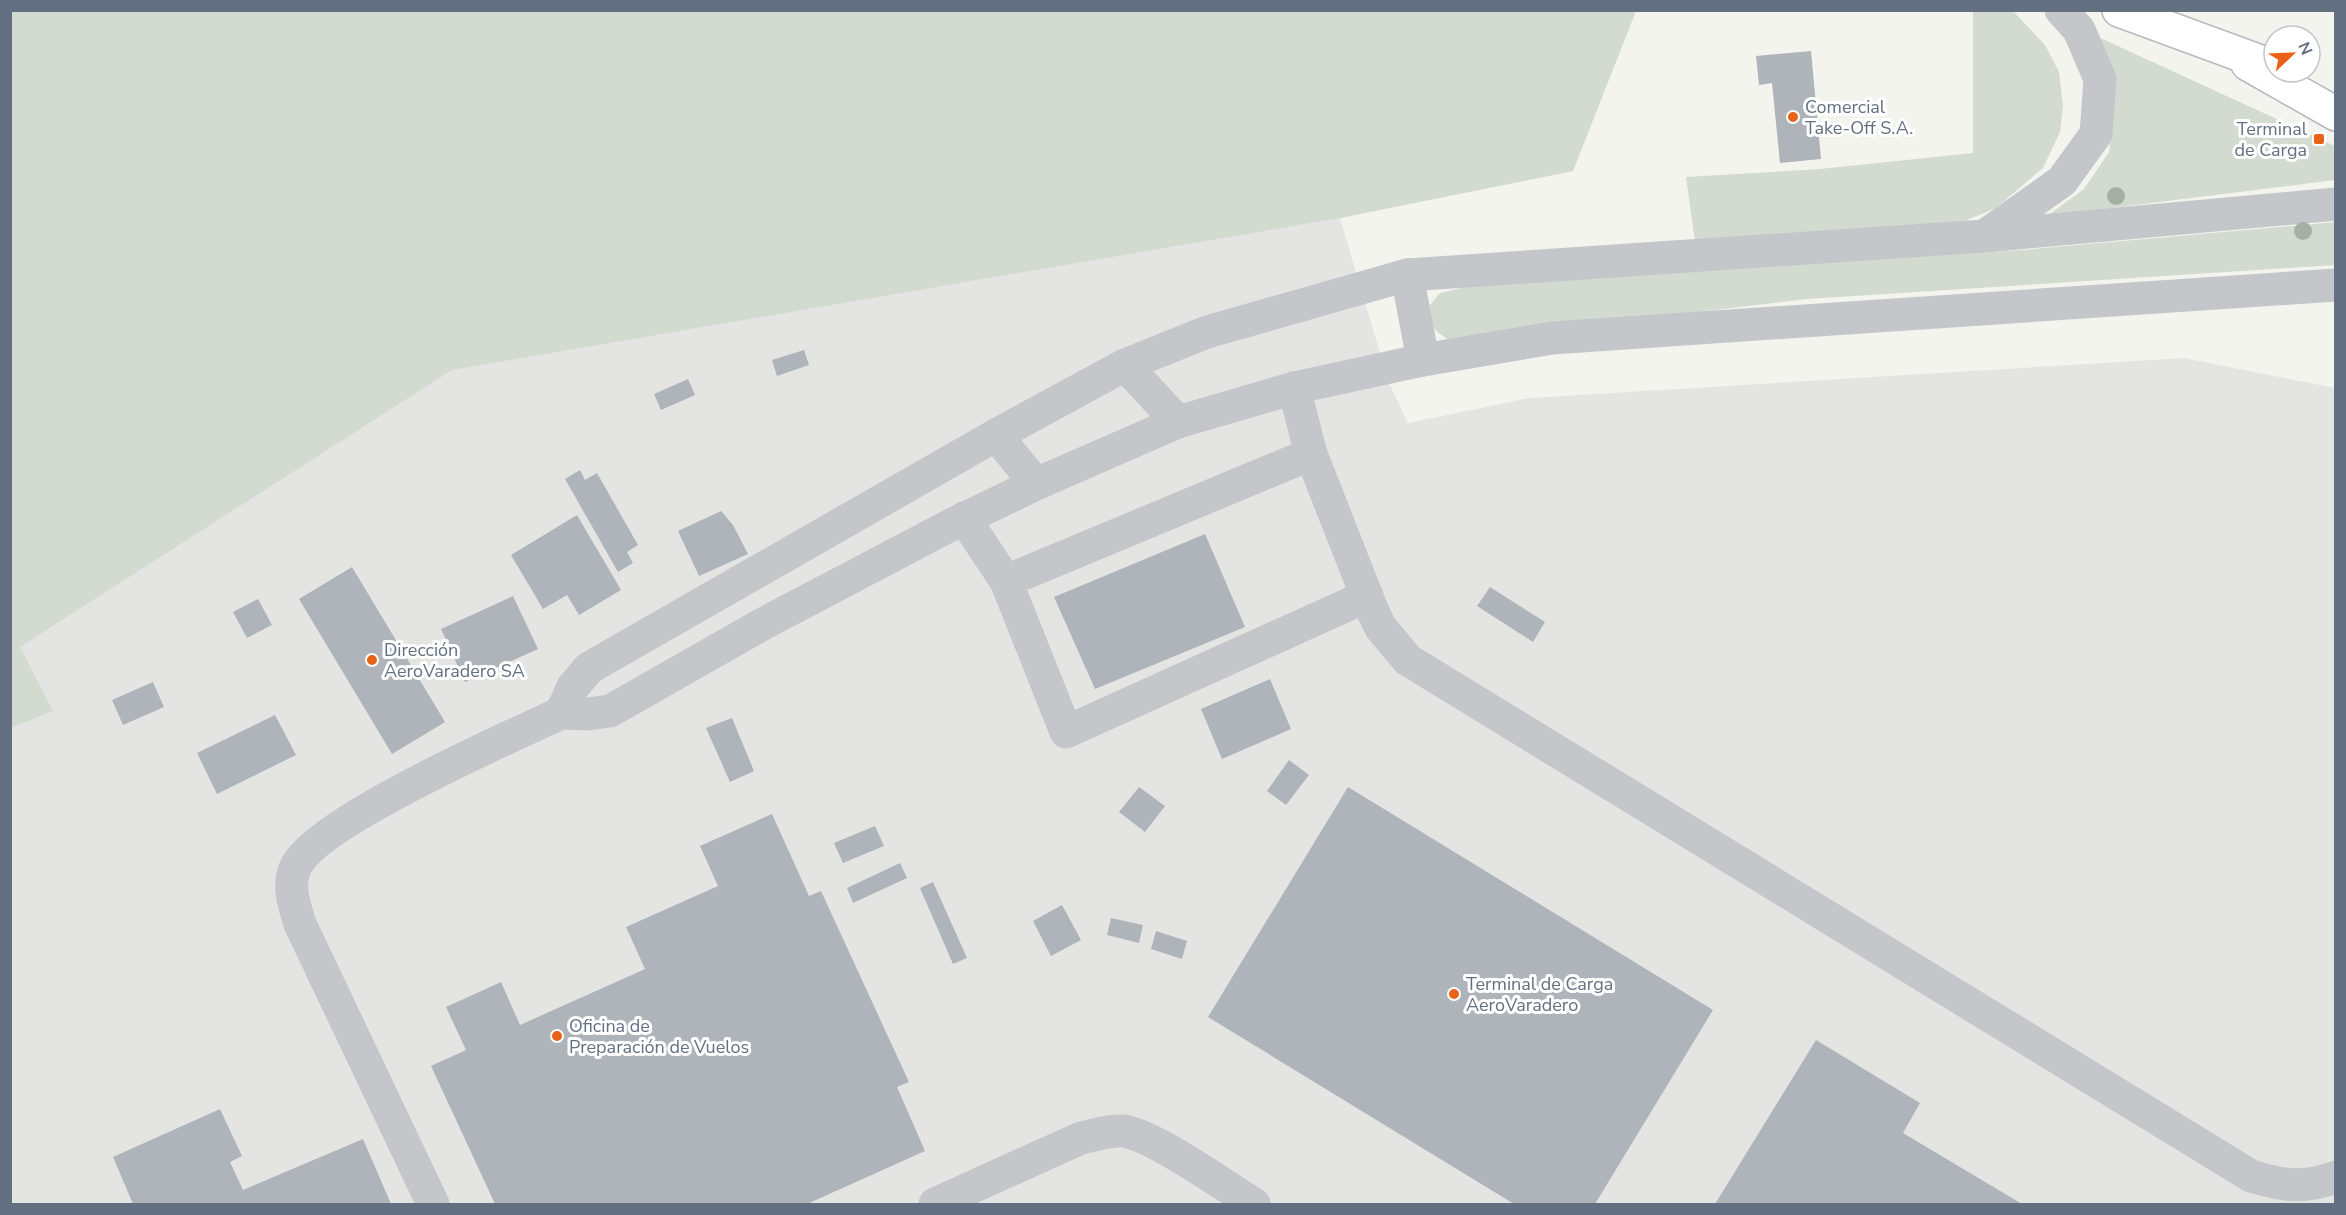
<svg xmlns="http://www.w3.org/2000/svg" width="2346" height="1215" font-family="'Nunito Sans',sans-serif">
<style>
.built{fill:#e4e5e3}
.green{fill:#d3dbd0}
.building{fill:#aeb4ba}
.lines{fill:none;stroke-linecap:round;stroke-linejoin:round}
.major-casing{stroke:#b6b9bd;stroke-width:36}
.minor{stroke:#c4c6ca;stroke-width:33}
.major{stroke:#fff;stroke-width:33}
.tree{fill:#a4b0a1}
.poi-dot{fill:#ea611a;stroke:#fff;stroke-width:2}
.labels{text-anchor:middle;dominant-baseline:central;stroke-width:6;stroke-linejoin:round;paint-order:stroke}
.poi-label{font-size:18px;fill:#627082;stroke:#fff;text-anchor:start}
</style>
<rect width="100%" height="100%" fill="#f4f4ef"/>
<!-- built -->
<polygon class="built" points="10,11 1636,11 1573,171 1340,218 1389,383 1408,423 1530,398 2184,358 2335,388 2335,1204 11,1204"/>
<!-- green -->
<g class="green">
<polygon points="11,10 1636,10 1636,11 1573,171 1340,218 452,370 20,647 53,711 11,728"/>
<polygon points="2010,10 2014,12 2045,45 2059,72 2063,106 2060,132 2043,168 1996,208 1962,222 1695,242 1686,177 1820,169 1973,153 1973,11"/>
<polygon points="2094,35 2335,146 2335,180 2047,216 2084,189 2109,152 2114,116 2113,80"/>
<polygon points="2335,222 2335,265 1807,299 1450,341 1435,330 1428,316 1429,306 1440,293 1477,284 2022,250"/>
</g>
<!-- building -->
<g class="building">
<polygon points="1811,51 1821,159 1780,163 1772,83 1759,85 1756,56"/>
<polygon points="804,350 809,365 777,376 772,360"/>
<polygon points="688,379 695,395 661,410 654,394"/>
<polygon points="580,470 585,480 597,473 638,545 627,552 633,563 618,572 565,479"/>
<polygon points="721,511 733,525 748,554 699,576 678,531"/>
<polygon points="577,515 621,590 579,615 567,595 543,609 511,555"/>
<polygon points="1205,534 1245,627 1095,689 1054,597"/>
<polygon points="352,567 445,722 392,754 299,599"/>
<polygon points="1490,587 1545,622 1533,642 1477,606"/>
<polygon points="513,596 538,649 465,682 441,629"/>
<polygon points="258,599 272,625 247,638 233,612"/>
<polygon points="1270,679 1291,729 1222,759 1201,709"/>
<polygon points="153,682 164,707 123,725 112,700"/>
<polygon points="275,715 296,755 217,794 197,753"/>
<polygon points="732,718 754,771 730,782 706,728"/>
<polygon points="1289,760 1309,775 1286,805 1267,791"/>
<polygon points="1139,787 1165,806 1145,832 1119,812"/>
<polygon points="1348,787 1713,1010 1595,1204 1514,1204 1208,1017"/>
<polygon points="772,814 809,896 821,891 909,1082 897,1087 925,1151 807,1204 495,1204 431,1066 466,1050 446,1007 501,982 520,1025 645,969 626,927 718,886 700,846"/>
<polygon points="875,826 884,846 843,863 834,843"/>
<polygon points="900,863 907,878 853,903 847,888"/>
<polygon points="933,882 967,958 953,964 920,888"/>
<polygon points="1062,905 1081,940 1051,956 1033,921"/>
<polygon points="1111,918 1143,925 1139,943 1107,935"/>
<polygon points="1156,931 1187,941 1182,959 1151,949"/>
<polygon points="1816,1040 1920,1103 1903,1133 2022,1204 1715,1204"/>
<polygon points="220,1109 242,1156 230,1162 243,1190 363,1139 391,1204 133,1204 113,1157"/>
</g>
<g class="lines">
<defs>
<g id="major">
<polyline points="2119,10 2274,67"/>
<polyline points="2248,64 2336,114"/>
</g>
</defs>
<!-- major casing -->
<use href="#major" class="major-casing"/>
<!-- minor -->
<g class="minor">
<polyline points="2336,204 1985,236 1407,275 1207,332 1125,365 996,435 589,668 573,687 561,713 588,714 610,711 761,625 947,527 1036,484 1178,422 1294,388 1423,360 1552,338 2336,285"/>
<polyline points="1986,235 2062,181 2096,134 2100,79 2079,30 2061,10"/>
<polyline points="1407,275 1423,360"/>
<polyline points="1125,365 1178,422"/>
<path d="M1294 388 1311 454 1373 612 1381 628 1408 660 2251 1176C2284 1186 2303 1189 2336 1177"/>
<polyline points="996,435 1036,484"/>
<polyline points="964,518 1006,581 1066,732 1367,596"/>
<polyline points="1006,581 1311,454"/>
<path d="M433 1204 300 924C295 907 288 889 294 871 308 825 512 736 561 713"/>
<path d="M935 1204 1081 1138C1095 1135 1109 1130 1123 1131 1152 1134 1226 1187 1254 1204"/>
</g>
<!-- major -->
<use href="#major" class="major"/>
</g>
<!-- trees -->
<g class="tree">
<circle cx="2116" cy="196" r="9"/>
<circle cx="2303" cy="231" r="9"/>
</g>
<!-- markers -->
<g class="poi-dot">
<circle cx="1793" cy="117" r="6"/>
<rect x="2313" y="133" width="12" height="12" rx="3"/>
<circle cx="372" cy="660" r="6"/>
<circle cx="1454" cy="994" r="6"/>
<circle cx="557" cy="1036" r="6"/>
</g>
<g class="labels">
<!-- poi labels -->
<g class="poi-label">
<text x="1805" y="107">Comercial<tspan x="1805" dy="21">Take-Off S.A.</tspan></text>
<text x="2307" y="129" text-anchor="end">Terminal<tspan x="2307" dy="21">de Carga</tspan></text>
<text x="384" y="650">Dirección<tspan x="384" dy="21">AeroVaradero SA</tspan></text>
<text x="1466" y="984">Terminal de Carga<tspan x="1466" dy="21">AeroVaradero</tspan></text>
<text x="569" y="1026">Oficina de<tspan x="569" dy="21">Preparación de Vuelos</tspan></text>
</g>
</g>
<!-- border -->
<rect width="2346" height="1215" fill="none" stroke="#627082" stroke-width="24"/>
<!-- north arrow -->
<g transform="translate(2292 54) rotate(67)"><circle r="28" fill="#ffffff" stroke="#c0c6cd" stroke-width="1.5"/>
<path d="M0-4.5L10 22L0 15L-10 22Z" fill="#ea611a"/>
<text y="-9" font-size="16" font-weight="bold" text-anchor="middle" fill="#627082">N</text>
</g>
</svg>
